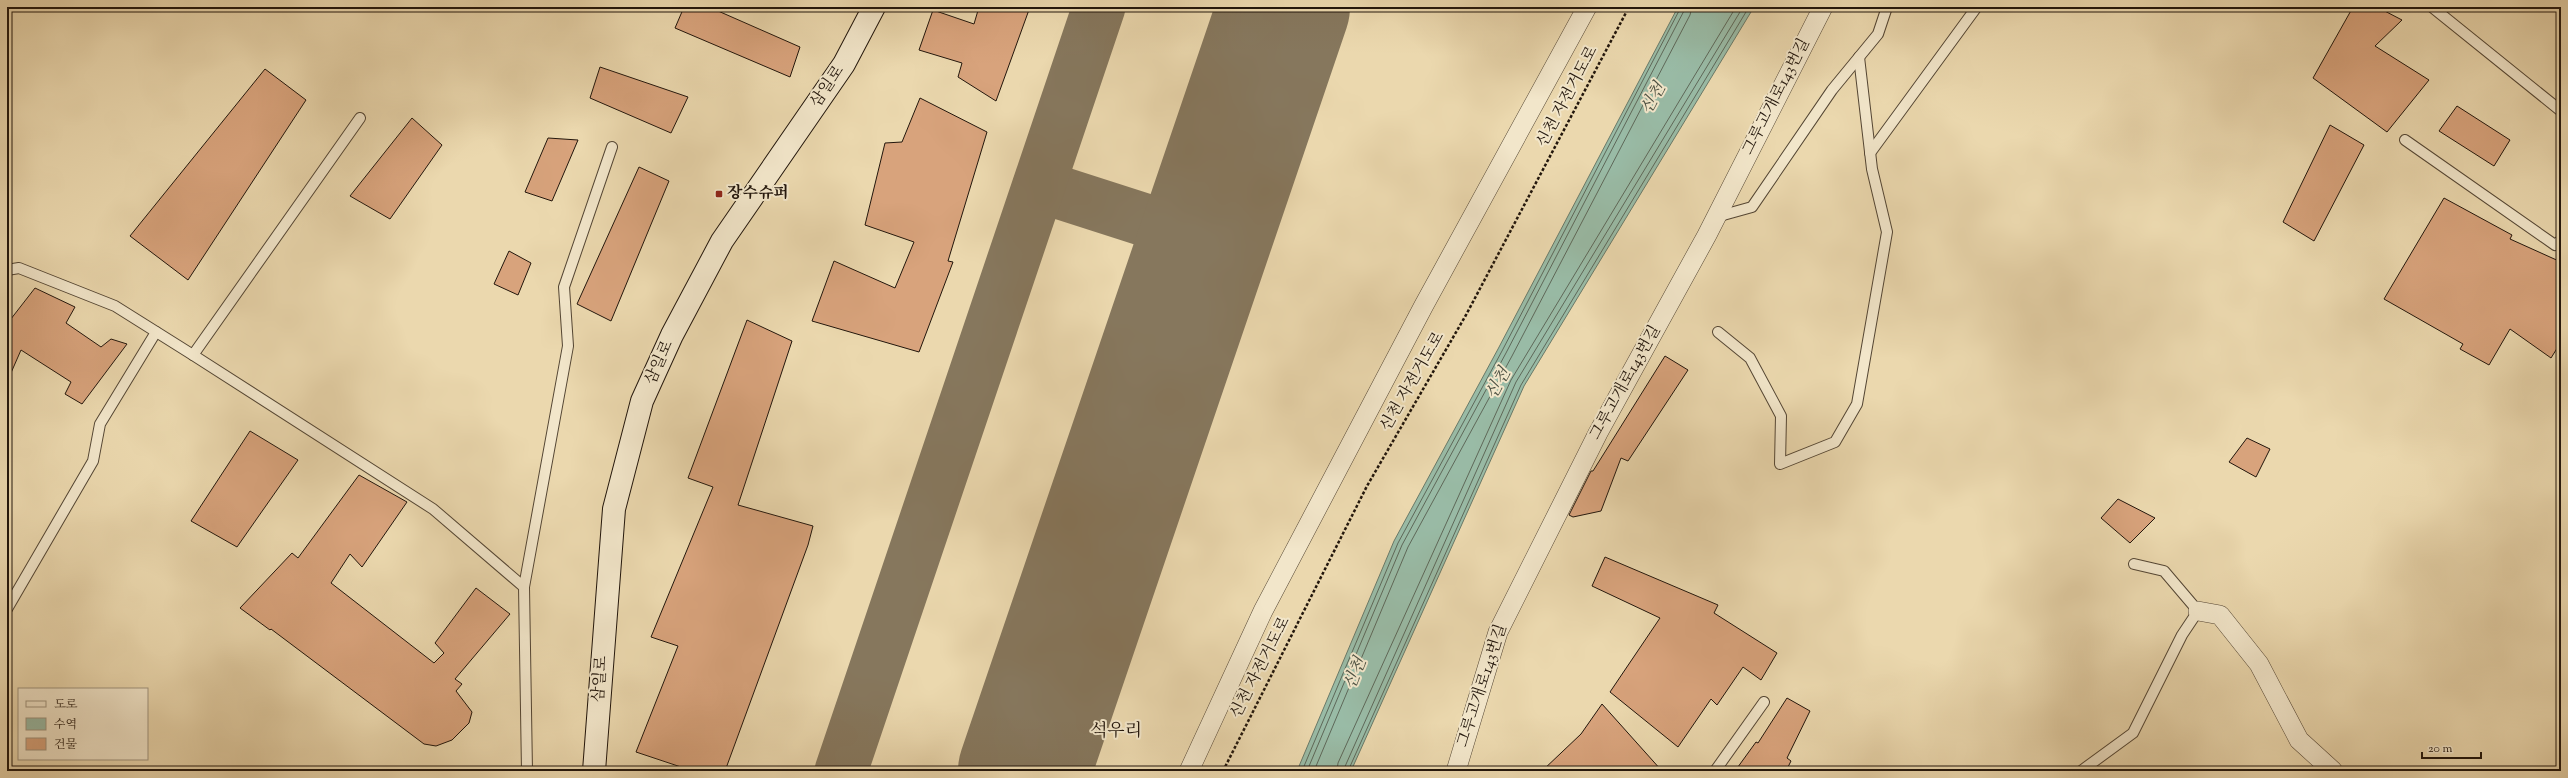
<svg xmlns="http://www.w3.org/2000/svg" width="2568" height="778" font-family="'Sorts Mill Goudy','Noto Serif KR',serif">
<style>
.water{fill:#99bba6;stroke:#697968}
.lines{fill:none;stroke-linecap:round;stroke-linejoin:round}
.shore{stroke:#5e6859;stroke-width:1}
.taxiway{stroke:#86775d;stroke-width:53}
.runway{stroke:#86775d;stroke-width:132}
.building{fill:#d8a37c;stroke:#22160c}
.service-casing{stroke:#544634;stroke-width:12}
.minor-casing{stroke:#544634;stroke-width:20}
.secondary-casing{stroke:#22160c;stroke-width:24}
.path{stroke:#22160c;stroke-width:2.5;stroke-dasharray:3 2;stroke-linecap:butt}
.service{stroke:#f2e6ca;stroke-width:10}
.minor{stroke:#f2e6ca;stroke-width:19}
.secondary{stroke:#f2e6ca;stroke-width:22}
.poi-dot{fill:#8f2418;stroke:#f2e6ca;stroke-width:1.5}
.labels{text-anchor:middle;dominant-baseline:central;stroke-width:4;stroke-linejoin:round;paint-order:stroke}
.street-label{font-size:16px;fill:#22160c;stroke:#f2e6ca}
.poi-label{font-size:16px;font-weight:bold;fill:#22160c;stroke:#f2e6ca;text-anchor:start}
.water-label{font-size:17px;font-style:italic;fill:#4c5042;stroke:#f2e6ca}
.quarter-label{font-size:18px;fill:#22160c;stroke:#f2e6ca}
</style>
<rect width="100%" height="100%" fill="#ebd8ae"/>
<filter id="stains"><feTurbulence type="fractalNoise" baseFrequency=".005" numOctaves="4"/><feColorMatrix values="0 0 0 0 .2 0 0 0 0 .09 0 0 0 0 .02 0 0 0 .5 -.17"/></filter>
<radialGradient id="worn" r=".72"><stop offset=".6" stop-color="#630" stop-opacity="0"/><stop offset="1" stop-color="#630" stop-opacity=".3"/></radialGradient>
<!-- water -->
<polygon class="water" points="1678,7 1754,7 1524,386 1351,771 1297,771 1394,541 1498,349"/>
<g class="lines">
<!-- shore -->
<g class="shore">
<polyline points="1302,771 1398,543 1502,351 1681,7"/>
<polyline points="1307,771 1402,545 1506,353 1686,7"/>
<polyline points="1314,771 1408,547 1512,356 1690,15 1692,7"/>
<polyline points="1337,771 1338,763 1511,380 1736,7"/>
<polyline points="1343,771 1516,382 1743,7"/>
<polyline points="1348,771 1521,385 1749,7"/>
</g>
<!-- taxiway -->
<g class="taxiway">
<polyline points="1039,186 1204,239"/>
<polyline points="841,771 1099,7"/>
</g>
<!-- runway -->
<polyline class="runway" points="1024,771 1284,7"/>
</g>
<!-- building -->
<g class="building">
<polygon points="684,7 709,7 800,47 790,77 675,28"/>
<polygon points="979,7 1030,7 996,101 958,77 962,63 919,50 933,10 974,24"/>
<polygon points="2353,7 2377,7 2402,20 2375,46 2429,80 2387,132 2313,78"/>
<polygon points="600,67 688,97 671,133 590,98"/>
<polygon points="265,69 306,100 188,280 130,236"/>
<polygon points="920,98 987,132 948,261 953,262 919,352 812,321 834,261 895,288 914,242 865,225 885,143 902,142"/>
<polygon points="2457,106 2510,140 2494,166 2439,131"/>
<polygon points="412,118 442,145 390,219 350,196"/>
<polygon points="2330,125 2364,145 2314,241 2283,222"/>
<polygon points="548,138 578,140 552,201 525,192"/>
<polygon points="639,167 669,181 611,321 577,304"/>
<polygon points="2444,198 2512,235 2510,239 2561,262 2561,342 2551,358 2510,329 2489,365 2460,349 2463,344 2384,299"/>
<polygon points="509,251 531,263 518,295 494,284"/>
<polygon points="35,288 75,307 66,323 101,347 111,339 127,344 82,404 65,394 71,382 21,350 7,382 7,324"/>
<polygon points="747,320 792,341 738,505 813,526 808,545 725,771 693,771 636,752 678,646 651,637 713,487 688,478"/>
<polygon points="1665,356 1688,370 1628,461 1621,458 1601,511 1573,517 1569,515 1591,471 1593,471"/>
<polygon points="250,431 298,460 237,547 191,521"/>
<polygon points="2247,438 2270,449 2256,477 2229,462"/>
<polygon points="359,475 407,502 362,567 350,554 331,583 434,663 444,653 435,643 476,588 510,614 455,679 462,684 456,691 472,712 469,723 452,740 436,746 424,744 271,629 270,630 240,608 292,553 298,558"/>
<polygon points="2118,499 2155,518 2130,543 2101,518"/>
<polygon points="1605,557 1718,605 1714,613 1777,653 1761,680 1743,667 1717,705 1711,699 1678,747 1610,692 1660,618 1592,586"/>
<polygon points="1787,698 1810,711 1787,758 1791,761 1786,771 1735,771 1756,742 1758,743"/>
<polygon points="1602,704 1662,771 1542,771 1581,734"/>
</g>
<g class="lines">
<defs>
<g id="service">
<polyline points="2432,7 2561,111"/>
<polyline points="2405,140 2555,245 2561,240"/>
<polyline points="1870,153 1976,8"/>
<polyline points="1716,217 1752,207 1832,90 1878,34 1887,7"/>
<polyline points="7,270 19,268 115,306 193,355 433,509 524,587 527,771"/>
<polyline points="1718,332 1750,358 1781,416 1780,464 1835,442 1857,404 1887,232 1872,169 1859,57"/>
<polyline points="193,355 360,118"/>
<polyline points="524,587 568,346 564,287 612,147"/>
<polyline points="7,609 93,461 100,424 156,332"/>
<polyline points="1715,771 1764,702"/>
<polyline points="2081,771 2133,733 2182,635 2198,611 2164,571 2134,564"/>
</g>
<g id="minor">
<polyline points="2198,611 2220,615 2259,664 2299,740 2333,771"/>
<polyline points="1189,771 1263,611 1423,307 1587,7"/>
<polyline points="1456,771 1498,632 1598,433 1707,235 1823,7"/>
</g>
<polyline id="secondary" points="594,771 614,509 642,401 672,335 722,241 844,64 874,7"/>
</defs>
<!-- service casing -->
<use href="#service" class="service-casing"/>
<!-- minor casing -->
<use href="#minor" class="minor-casing"/>
<!-- secondary casing -->
<use href="#secondary" class="secondary-casing"/>
<!-- path -->
<polyline class="path" points="1223,771 1367,486 1466,315 1629,7"/>
<!-- service -->
<use href="#service" class="service"/>
<!-- minor -->
<use href="#minor" class="minor"/>
<!-- secondary -->
<use href="#secondary" class="secondary"/>
</g>
<!-- markers -->
<rect class="poi-dot" x="715" y="190" width="8" height="8" rx="2"/>
<g class="labels">
<!-- street labels -->
<g class="street-label">
<text transform="translate(828 87) rotate(-56)">삼일로</text>
<text transform="translate(1568 97) rotate(-62)">신천 자전거도로</text>
<text transform="translate(1777 97) rotate(-63)">그루고개로143번길</text>
<text transform="translate(660 363) rotate(-66)">삼일로</text>
<text transform="translate(1413 382) rotate(-60)">신천 자전거도로</text>
<text transform="translate(1626 383) rotate(-61)">그루고개로143번길</text>
<text transform="translate(1261 668) rotate(-63)">신천 자전거도로</text>
<text transform="translate(601 679) rotate(-86)">삼일로</text>
<text transform="translate(1483 686) rotate(-72)">그루고개로143번길</text>
</g>
<!-- poi labels -->
<g class="poi-label">
<text x="727" y="194">장수슈퍼</text>
</g>
<!-- water labels -->
<g class="water-label">
<text transform="translate(1654 99) rotate(-61)">신천</text>
<text transform="translate(1499 384) rotate(-61)">신천</text>
<text transform="translate(1356 674) rotate(-68)">신천</text>
</g>
<!-- quarter labels -->
<g class="quarter-label">
<text x="1116" y="732">석우리</text>
</g>
</g>
<!-- margin -->
<rect width="2568" height="778" fill="none" stroke="#ebd8ae" stroke-width="24"/>
<rect x="8" y="8" width="2552" height="762" fill="none" stroke="#22160c" stroke-width="2"/>
<rect x="12" y="12" width="2544" height="754" fill="none" stroke="#22160c"/>
<!-- legend -->
<rect x="18" y="688" width="130" height="72" fill="#f2e6ca" stroke="#9f937e"/>
<rect x="26" y="701" width="20" height="6" fill="#f2e6ca" stroke="#9f937e"/>
<text x="54" y="708" font-size="12" fill="#22160c">도로</text>
<rect x="26" y="718" width="20" height="12" fill="#99bba6" stroke="#9f937e"/>
<text x="54" y="728" font-size="12" fill="#22160c">수역</text>
<rect x="26" y="738" width="20" height="12" fill="#d8a37c" stroke="#9f937e"/>
<text x="54" y="748" font-size="12" fill="#22160c">건물</text>
<!-- scale -->
<path d="M2422 752v6h59v-6" fill="none" stroke="#22160c" stroke-width="2"/>
<text x="2428" y="752" font-size="12" fill="#22160c" stroke="#f2e6ca" stroke-width="3" paint-order="stroke">20 m</text>
<rect width="100%" height="100%" filter="url(#stains)"/>
<rect width="100%" height="100%" fill="url(#worn)"/>
</svg>
